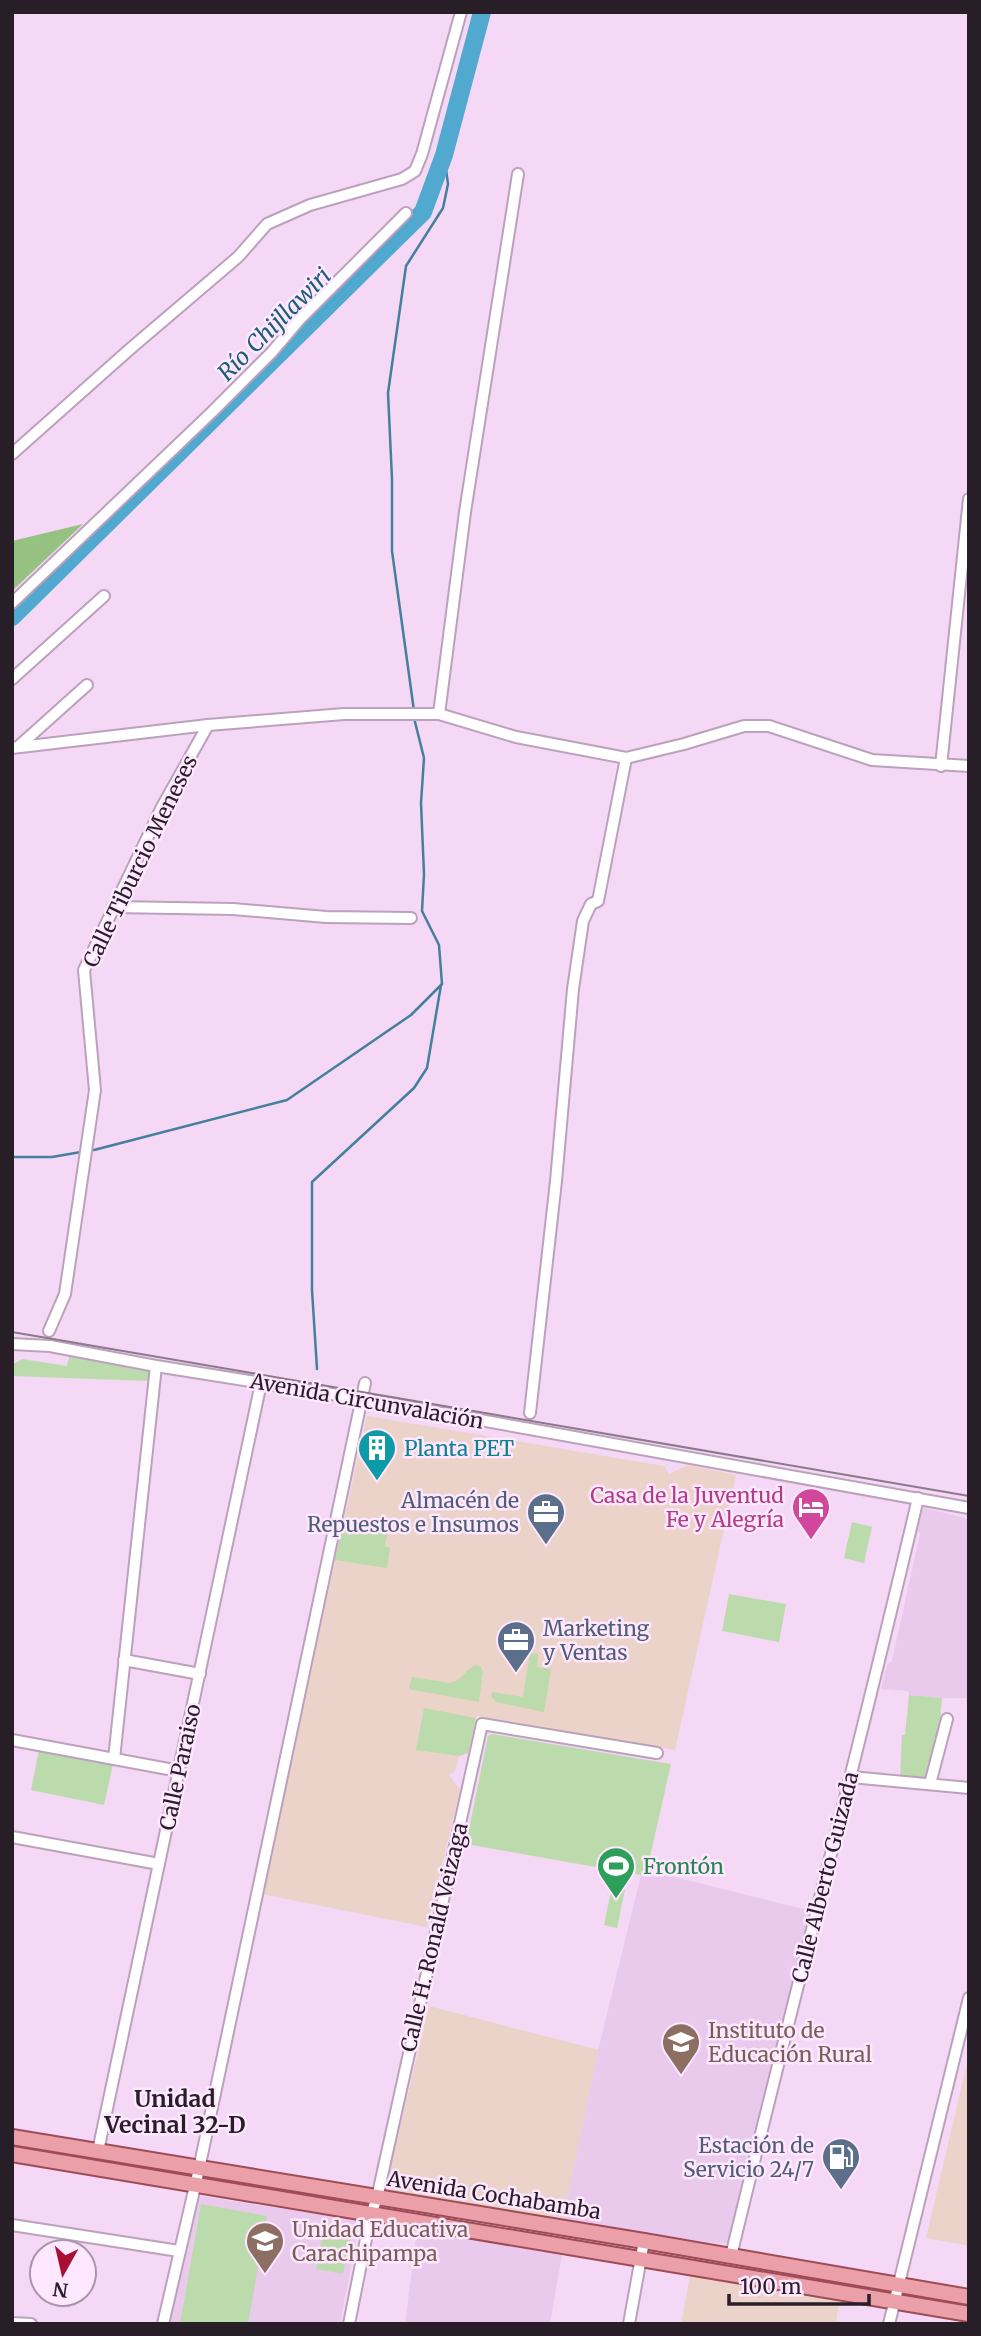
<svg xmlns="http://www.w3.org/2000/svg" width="981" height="2336" font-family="Merriweather,serif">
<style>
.industrial{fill:#ebd3ca}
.built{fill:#eacaec}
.green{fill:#bbdbac}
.forest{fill:#96c281}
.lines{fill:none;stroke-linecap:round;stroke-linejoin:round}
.stream{stroke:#457f9e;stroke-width:2.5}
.river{stroke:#52a9d0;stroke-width:18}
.minor-casing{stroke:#bca1bd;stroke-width:14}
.major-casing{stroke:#9e4a57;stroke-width:18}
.minor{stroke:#fff;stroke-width:10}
.major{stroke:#eba0a9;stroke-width:14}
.tram{stroke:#8c798c;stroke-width:2}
.labels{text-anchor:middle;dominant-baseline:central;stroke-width:5;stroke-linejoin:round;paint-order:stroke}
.street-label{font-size:21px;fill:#281e28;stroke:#fee7ff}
.culture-label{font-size:21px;fill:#0d838f;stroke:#fee7ff;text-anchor:start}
.hotel-label{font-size:21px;fill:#b23c85;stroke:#fee7ff;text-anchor:end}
.service-label{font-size:21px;fill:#4e5e75;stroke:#fee7ff;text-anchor:end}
.leisure-label{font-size:21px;fill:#27864d;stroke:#fee7ff;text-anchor:start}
.education-label{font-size:21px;fill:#785e54;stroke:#fee7ff;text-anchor:start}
.water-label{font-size:23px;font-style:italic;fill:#1b5e79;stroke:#fee7ff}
.neighbourhood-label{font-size:23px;font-weight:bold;fill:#281e28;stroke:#fee7ff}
</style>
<rect width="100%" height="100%" fill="#f4d8f5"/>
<!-- industrial -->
<g class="industrial">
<polygon points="367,1416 664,1466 669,1474 688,1465 736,1475 675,1750 477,1716 468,1753 459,1756 455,1771 449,1775 460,1790 427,1927 262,1894"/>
<polygon points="429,2006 599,2050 563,2221 451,2203 392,2191 386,2186"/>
<polygon points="969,2055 969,2246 926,2238"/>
<polygon points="690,2276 839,2301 836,2324 681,2324"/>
</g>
<!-- built -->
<g class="built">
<polygon points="925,1508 969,1519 969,1698 942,1698 909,1695 908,1691 881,1689 887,1665 892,1661 920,1534 916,1528 920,1512"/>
<polygon points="647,1870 811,1911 728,2242 720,2244 563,2221 597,2055 641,1875"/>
<polygon points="201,2196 356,2220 359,2226 340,2324 169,2324 197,2199"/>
<polygon points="417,2231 562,2255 550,2324 405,2324"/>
</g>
<!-- green -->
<g class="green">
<polygon points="69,1357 149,1369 149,1381 12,1376 12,1365 22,1359 67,1366"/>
<polygon points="344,1519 389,1526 385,1546 390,1548 387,1568 335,1560"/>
<polygon points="852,1522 872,1527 864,1563 844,1558"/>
<polygon points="729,1594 786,1604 779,1642 722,1631"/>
<polygon points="530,1653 538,1654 537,1667 551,1669 544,1712 496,1702 491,1696 492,1692 523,1697"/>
<path d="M476 1665 481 1667 483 1671 479 1702 409 1689 412 1677 450 1683C462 1681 465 1669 476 1665Z"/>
<path d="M909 1695 942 1698C940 1717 938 1768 924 1780L900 1778 902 1735H905Z"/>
<polygon points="424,1708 476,1718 468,1753 459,1756 416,1750"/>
<polygon points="492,1734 671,1764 647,1870 641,1875 466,1844 488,1736"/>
<polygon points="39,1750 113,1764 104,1805 31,1790"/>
<polygon points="615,1872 628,1875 617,1928 604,1925"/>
<polygon points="12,2143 187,2172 186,2177 12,2149"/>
<polygon points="201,2204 267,2216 248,2324 180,2324"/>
<polygon points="325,2224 352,2229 343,2274 316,2269"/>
</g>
<!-- forest -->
<polygon class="forest" points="83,524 12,591 12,541"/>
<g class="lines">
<!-- stream -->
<g class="stream">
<polyline points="414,711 392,551 392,479 388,393 406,266 443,208 448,184 444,155"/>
<polyline points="94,1150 287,1100 411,1015 442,984 439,945 422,911 424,874 421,803 424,758 414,718"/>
<polyline points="12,1157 52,1157 81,1152"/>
<polyline points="317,1369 312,1290 312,1182 414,1088 427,1068 441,985"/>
</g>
<!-- river -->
<polyline class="river" points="12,617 423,212 444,155 482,12"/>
<defs>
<g id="minor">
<polyline points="12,454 130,349 238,257 267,224 310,205 402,179 415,171 422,154 461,12"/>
<polyline points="12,603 212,412 272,352 300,319 406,213"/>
<polyline points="12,679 104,596"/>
<polyline points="439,714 465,512 518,174"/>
<polyline points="19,746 87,685"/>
<polyline points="12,748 208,725 344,714 439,714 516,737 626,758 684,744 744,726 769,726 872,760 969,766"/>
<polyline points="941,766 969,499"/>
<polyline points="113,907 233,909 326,917 411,918"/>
<polyline points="49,1331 65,1294 95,1090 84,970 162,807 208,725"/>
<polyline points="12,1344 50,1346 156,1366 363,1399 969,1508"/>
<polyline points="530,1413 556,1181 573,989 583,921 591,904 598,901 626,758"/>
<polyline points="124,1660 200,1674"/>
<polyline points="12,1740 179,1771"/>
<polyline points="114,1759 156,1366"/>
<polyline points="851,1777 969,1788"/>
<polyline points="930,1784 947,1719"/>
<polyline points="12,1837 159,1864"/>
<polyline points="98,2151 261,1383"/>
<polyline points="12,2225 179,2251"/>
<path d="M731 2256C792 2003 859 1751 918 1498"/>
<polyline points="12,2323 31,2324"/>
<polyline points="163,2324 199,2169 365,1383"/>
<polyline points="349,2324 371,2214 377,2198 482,1724 657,1753"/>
<polyline points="629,2324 644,2241"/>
<polyline points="889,2324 969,1998"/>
</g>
<g id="major">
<polyline points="12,2137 644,2241 969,2297"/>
<polyline points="12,2154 969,2314"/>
</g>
</defs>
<!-- minor casing -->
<use href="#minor" class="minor-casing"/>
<!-- major casing -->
<use href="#major" class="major-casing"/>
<!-- minor -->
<use href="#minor" class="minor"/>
<!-- major -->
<use href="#major" class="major"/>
<!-- tram -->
<polyline class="tram" points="12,1332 969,1496"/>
</g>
<!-- icons -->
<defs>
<symbol id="building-pin" viewBox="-11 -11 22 30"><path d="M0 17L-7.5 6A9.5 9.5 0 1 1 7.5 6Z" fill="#0f9aa8" stroke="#fee7ff"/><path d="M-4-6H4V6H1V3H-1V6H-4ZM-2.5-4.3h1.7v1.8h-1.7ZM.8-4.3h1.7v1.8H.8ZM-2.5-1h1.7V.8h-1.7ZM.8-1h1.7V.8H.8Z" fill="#fff"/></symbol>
<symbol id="hotel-pin" viewBox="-11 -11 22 30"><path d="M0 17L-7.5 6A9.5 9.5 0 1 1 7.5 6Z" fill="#d1479c" stroke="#fee7ff"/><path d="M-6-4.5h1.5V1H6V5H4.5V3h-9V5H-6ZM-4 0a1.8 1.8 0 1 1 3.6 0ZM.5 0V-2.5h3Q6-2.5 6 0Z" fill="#fff"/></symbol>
<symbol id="office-pin" viewBox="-11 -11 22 30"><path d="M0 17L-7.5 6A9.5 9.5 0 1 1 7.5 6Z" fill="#5c6f8a" stroke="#fee7ff"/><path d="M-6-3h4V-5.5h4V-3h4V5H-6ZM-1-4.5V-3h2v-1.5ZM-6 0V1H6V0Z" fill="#fff"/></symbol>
<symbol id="stadium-pin" viewBox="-11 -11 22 30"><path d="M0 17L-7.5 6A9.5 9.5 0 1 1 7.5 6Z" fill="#2e9e5b" stroke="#fee7ff"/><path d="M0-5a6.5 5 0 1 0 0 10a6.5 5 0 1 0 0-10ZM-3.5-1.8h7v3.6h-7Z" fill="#fff"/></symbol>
<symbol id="university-pin" viewBox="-11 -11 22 30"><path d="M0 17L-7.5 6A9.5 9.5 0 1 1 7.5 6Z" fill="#8d6e63" stroke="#fee7ff"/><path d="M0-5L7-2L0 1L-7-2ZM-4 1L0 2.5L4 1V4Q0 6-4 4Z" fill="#fff"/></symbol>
<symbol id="fuel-pin" viewBox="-11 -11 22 30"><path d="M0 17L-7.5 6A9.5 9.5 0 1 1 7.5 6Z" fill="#5c6f8a" stroke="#fee7ff"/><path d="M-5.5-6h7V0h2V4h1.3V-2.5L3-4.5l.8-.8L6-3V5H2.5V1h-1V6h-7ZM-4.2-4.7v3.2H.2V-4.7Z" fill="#fff"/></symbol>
<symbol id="school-pin" viewBox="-11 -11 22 30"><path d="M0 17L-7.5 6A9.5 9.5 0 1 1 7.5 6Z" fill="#8d6e63" stroke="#fee7ff"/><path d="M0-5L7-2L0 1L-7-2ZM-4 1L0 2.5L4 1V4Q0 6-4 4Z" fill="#fff"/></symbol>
</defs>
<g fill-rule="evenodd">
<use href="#building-pin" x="355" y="1426" width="44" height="60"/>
<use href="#hotel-pin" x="789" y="1485" width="44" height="60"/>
<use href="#office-pin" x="524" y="1490" width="44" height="60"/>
<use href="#office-pin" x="494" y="1618" width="44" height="60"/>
<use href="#stadium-pin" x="594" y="1844" width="44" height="60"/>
<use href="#university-pin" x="659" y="2020" width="44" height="60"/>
<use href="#fuel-pin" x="819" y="2135" width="44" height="60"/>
<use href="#school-pin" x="243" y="2219" width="44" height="60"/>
</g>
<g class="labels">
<!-- street labels -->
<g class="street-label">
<text transform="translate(140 861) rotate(-64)">Calle Tiburcio Meneses</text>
<text transform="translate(367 1401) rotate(10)">Avenida Circunvalación</text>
<text transform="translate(180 1767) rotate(-78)">Calle Paraiso</text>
<text transform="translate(825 1877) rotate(-76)">Calle Alberto Guizada</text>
<text transform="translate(434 1937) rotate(-77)">Calle H. Ronald Veizaga</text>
<text transform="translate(494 2195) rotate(9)">Avenida Cochabamba</text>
</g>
<!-- culture labels -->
<g class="culture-label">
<text x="404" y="1448">Planta PET</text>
</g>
<!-- hotel labels -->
<g class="hotel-label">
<text x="784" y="1495">Casa de la Juventud<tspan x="784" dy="24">Fe y Alegría</tspan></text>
</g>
<!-- service labels -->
<g class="service-label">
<text x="519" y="1500">Almacén de<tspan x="519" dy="24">Repuestos e Insumos</tspan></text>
<text x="543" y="1628" text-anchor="start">Marketing<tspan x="543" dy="24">y Ventas</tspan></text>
<text x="814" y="2145">Estación de<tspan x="814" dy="24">Servicio 24/7</tspan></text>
</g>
<!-- leisure labels -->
<g class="leisure-label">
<text x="643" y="1866">Frontón</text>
</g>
<!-- education labels -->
<g class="education-label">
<text x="708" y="2030">Instituto de<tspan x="708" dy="24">Educación Rural</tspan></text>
<text x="292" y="2229">Unidad Educativa<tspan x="292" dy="24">Carachipampa</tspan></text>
</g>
<!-- water labels -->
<g class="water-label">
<text transform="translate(274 324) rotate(-45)">Río Chijllawiri</text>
</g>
<!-- neighbourhood labels -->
<g class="neighbourhood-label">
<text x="175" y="2098">Unidad<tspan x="175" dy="26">Vecinal 32-D</tspan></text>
</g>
</g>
<!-- border -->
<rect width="981" height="2336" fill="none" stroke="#281e28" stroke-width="28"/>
<!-- north arrow -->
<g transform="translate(63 2273) rotate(188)"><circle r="33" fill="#fee7ff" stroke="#a897a9" stroke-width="2"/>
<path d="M0-5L12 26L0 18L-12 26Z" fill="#a80f32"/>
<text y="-10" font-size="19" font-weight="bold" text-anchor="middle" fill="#281e28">N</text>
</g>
<!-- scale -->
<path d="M729 2294v10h140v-10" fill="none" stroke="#281e28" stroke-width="3.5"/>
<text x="740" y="2294" font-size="21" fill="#281e28" stroke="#fee7ff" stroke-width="5" paint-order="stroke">100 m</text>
</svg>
